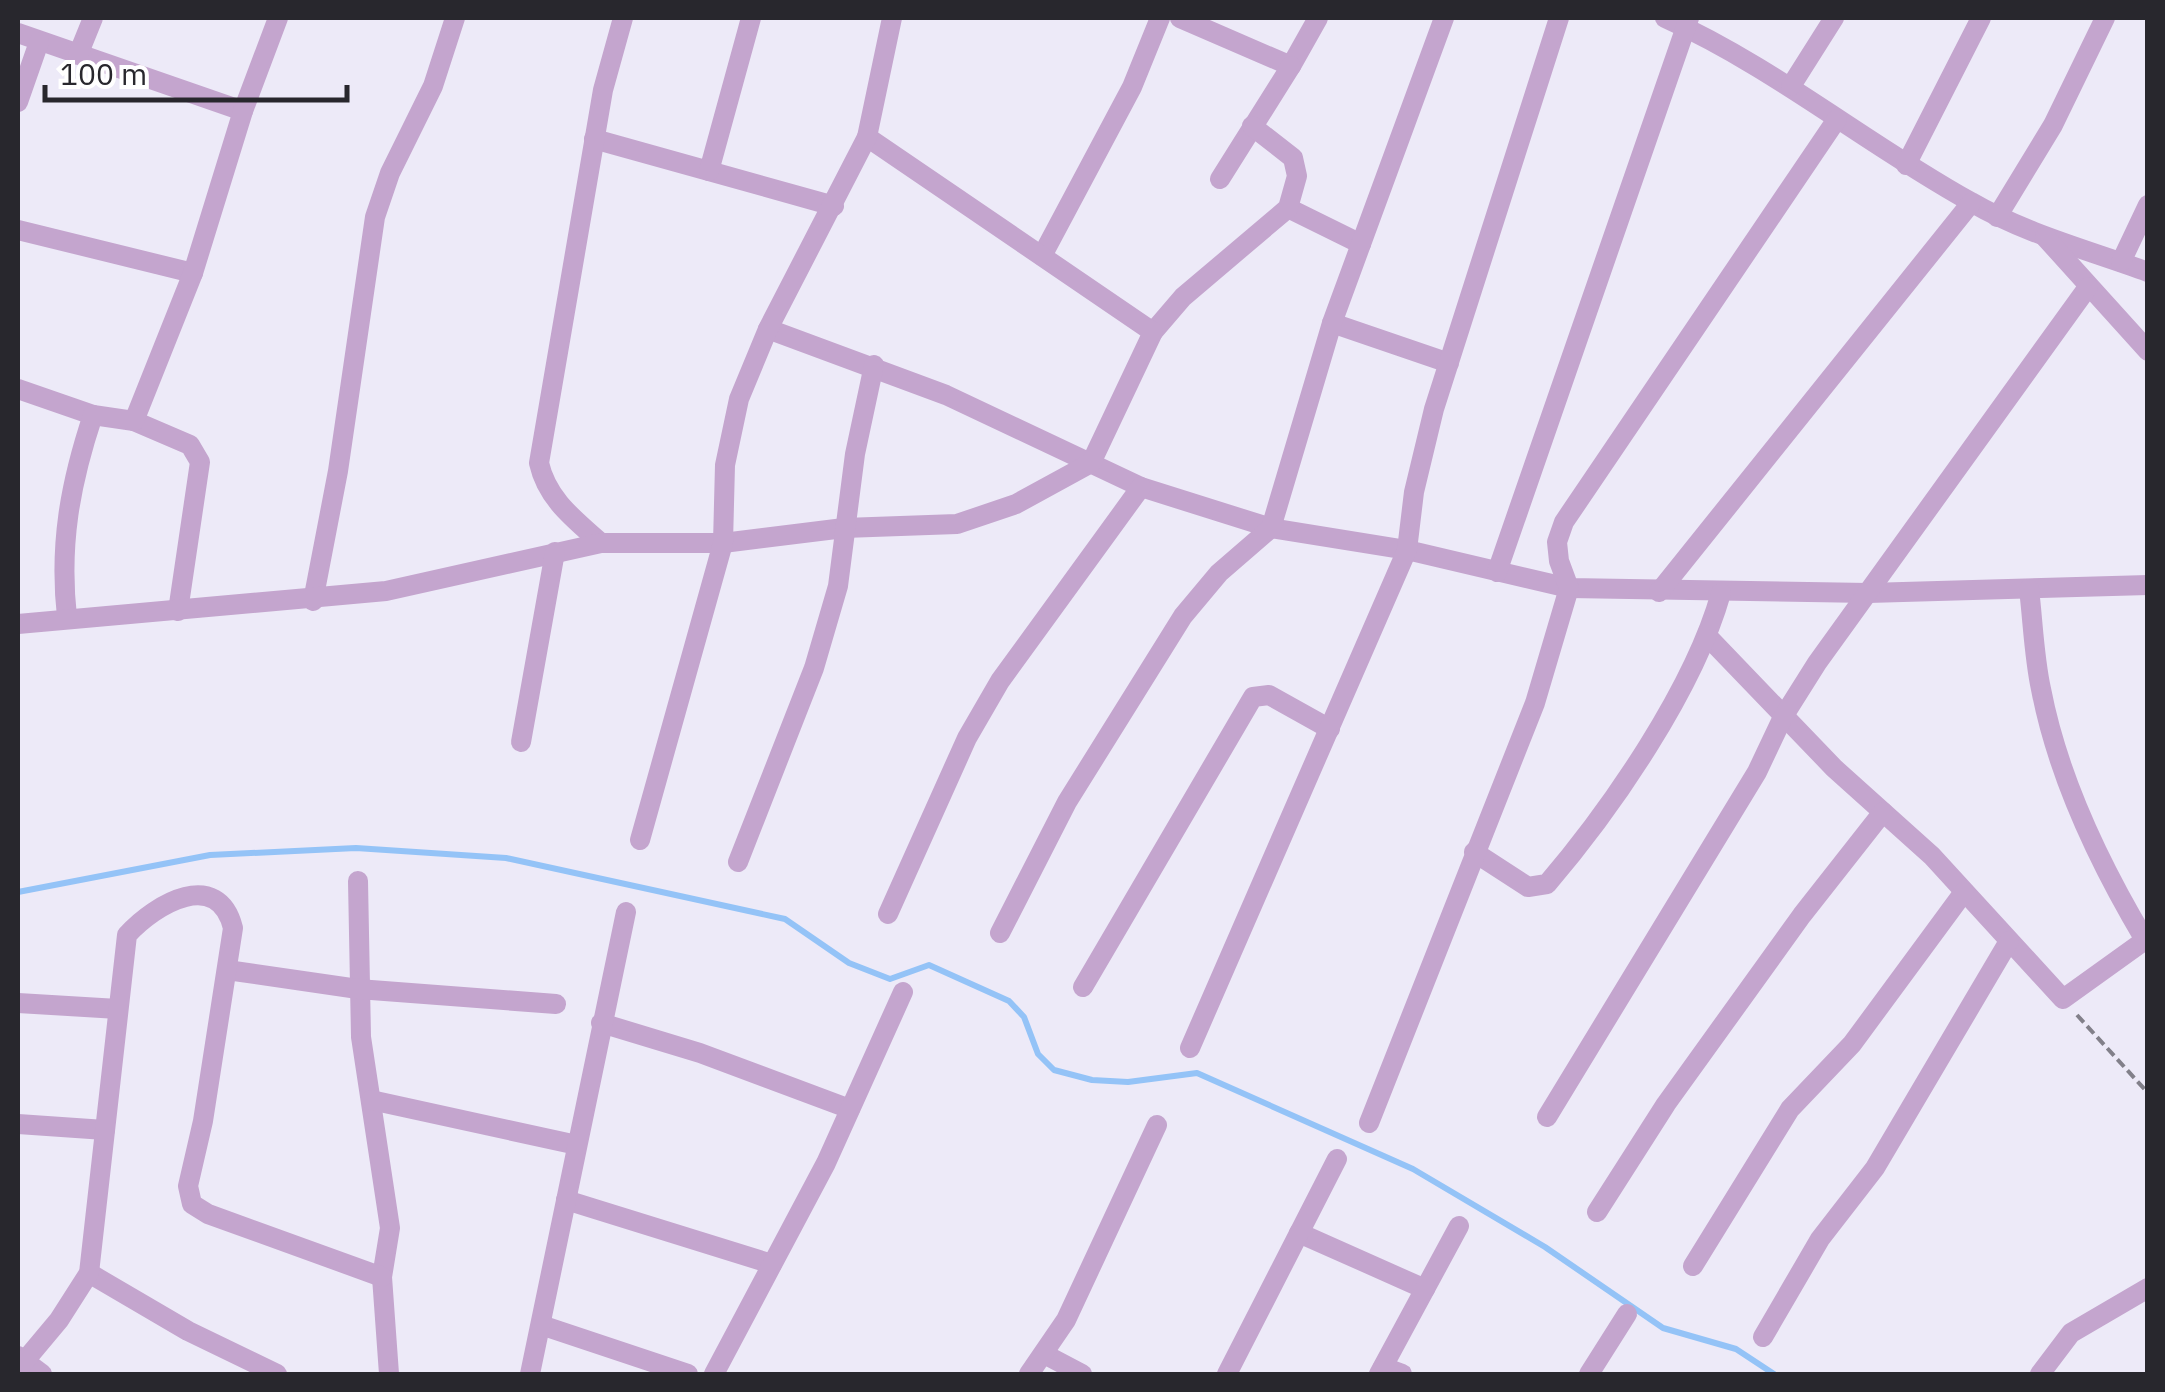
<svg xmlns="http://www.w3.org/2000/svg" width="2165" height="1392" font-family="'IBM Plex Sans',sans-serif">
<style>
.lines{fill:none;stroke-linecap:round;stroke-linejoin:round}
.stream{stroke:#94c3f7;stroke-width:6}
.path{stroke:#82808a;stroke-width:4;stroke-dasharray:10 5;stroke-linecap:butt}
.minor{stroke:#c4a5ce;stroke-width:20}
</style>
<rect width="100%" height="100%" fill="#edeaf8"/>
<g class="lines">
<!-- stream -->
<polyline class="stream" points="18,892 210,855 356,848 506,858 785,919 849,963 890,979 929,965 1009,1001 1024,1017 1038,1054 1054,1070 1092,1080 1128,1082 1197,1073 1413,1169 1545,1247 1663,1328 1736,1349 1774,1374"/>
<!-- path -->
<polyline class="path" points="2077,1015 2148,1093"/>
<!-- minor -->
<g class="minor">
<polyline points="1180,18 1291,66 1318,18"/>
<path d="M1665 18C1774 67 1866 144 1971 202 2026 234 2088 250 2148 272"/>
<polyline points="18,33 243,111"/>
<polyline points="78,55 93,18"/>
<polyline points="1791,86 1834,18"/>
<polyline points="18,102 39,42"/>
<polyline points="594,139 834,206"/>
<polyline points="1906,165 1981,18"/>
<polyline points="709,171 751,18"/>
<polyline points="1220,179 1291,66"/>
<polyline points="1288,208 1361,244"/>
<polyline points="1997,217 2053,125 2105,18"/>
<polyline points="18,230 193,273"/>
<polyline points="2045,237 2148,351"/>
<polyline points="1042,256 1132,87 1160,18"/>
<polyline points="2121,262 2148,205"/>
<polyline points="1332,323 1449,363"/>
<polyline points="768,329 946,395 1141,487 1271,528 1407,550 1569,588 1868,593 2148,585"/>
<polyline points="1153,332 1183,297 1288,208 1297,176 1293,158 1252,126"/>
<polyline points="18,389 93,415"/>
<polyline points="134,421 190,445 200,462 178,611"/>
<path d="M601 543C574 519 547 499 539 463L603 90 623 18"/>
<polyline points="1497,572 1689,18"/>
<path d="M2029 589C2033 622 2034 657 2041 689 2058 778 2099 863 2145 940"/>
<polyline points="1659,592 1971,203"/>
<polyline points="313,601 338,471 375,217 390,173 433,86 455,18"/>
<path d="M67 617C59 545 70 484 93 415L134 421 193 273 243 111 278 18"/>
<polyline points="18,624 386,591 601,543 723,543 844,528 957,524 1016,504 1091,463 1153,332 867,137"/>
<polyline points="1709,638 1834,768 1932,856 2063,999 2148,938"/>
<polyline points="521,742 555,552"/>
<polyline points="640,840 723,543 725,465 739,399 768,329 867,137 892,18"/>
<path d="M1474 852 1528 887 1547 884C1612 808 1694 689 1721 593"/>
<polyline points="738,862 814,668 838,586 855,454 874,365"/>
<polyline points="358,881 361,1037 390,1228 382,1277 389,1374"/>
<polyline points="888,914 967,738 1000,681 1141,487"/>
<polyline points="1000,933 1067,802 1183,616 1219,573 1271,528 1332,323 1444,18"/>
<polyline points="227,970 358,989 556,1004"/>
<polyline points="1083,987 1253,697 1269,695 1330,729"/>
<polyline points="18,1003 118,1009"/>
<polyline points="601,1023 700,1053 850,1109"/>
<polyline points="1190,1048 1407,550 1414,492 1434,409 1559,18"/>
<polyline points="371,1100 577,1145"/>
<polyline points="1547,1117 1757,772 1783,717 1817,663 2088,287"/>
<polyline points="1369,1123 1535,703 1569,588 1559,561 1557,542 1564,522 1837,119"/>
<polyline points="18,1124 105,1130"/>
<polyline points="566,1200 772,1264"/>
<polyline points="1597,1212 1666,1104 1802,915 1883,812"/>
<polyline points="1299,1233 1425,1289"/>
<polyline points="1693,1266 1790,1109 1852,1044 1964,892"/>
<polyline points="89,1273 188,1331 277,1374"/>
<polyline points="541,1325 688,1374"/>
<polyline points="1763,1337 1820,1239 1875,1168 2009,941"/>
<polyline points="1044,1354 1082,1374"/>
<polyline points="18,1356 42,1374"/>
<polyline points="1383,1367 1402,1374"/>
<path d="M18 1369 59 1320 89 1273 127 935C156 903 218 868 233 928L203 1121 188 1186 192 1204 208 1214 382 1277"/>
<polyline points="530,1374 626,912"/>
<polyline points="714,1374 826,1163 903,992"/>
<polyline points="1029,1374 1066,1320 1157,1125"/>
<polyline points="1227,1374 1337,1159"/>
<polyline points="1379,1374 1459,1226"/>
<polyline points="1589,1374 1627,1314"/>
<polyline points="2040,1374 2071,1333 2148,1288"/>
</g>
</g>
<!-- border -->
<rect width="2165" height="1392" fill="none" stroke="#28272d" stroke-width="40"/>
<!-- scale -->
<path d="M45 85v15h302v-15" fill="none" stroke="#28272d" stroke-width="5"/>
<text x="60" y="85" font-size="30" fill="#28272d" stroke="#ffffff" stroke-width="8" paint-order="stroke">100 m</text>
</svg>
